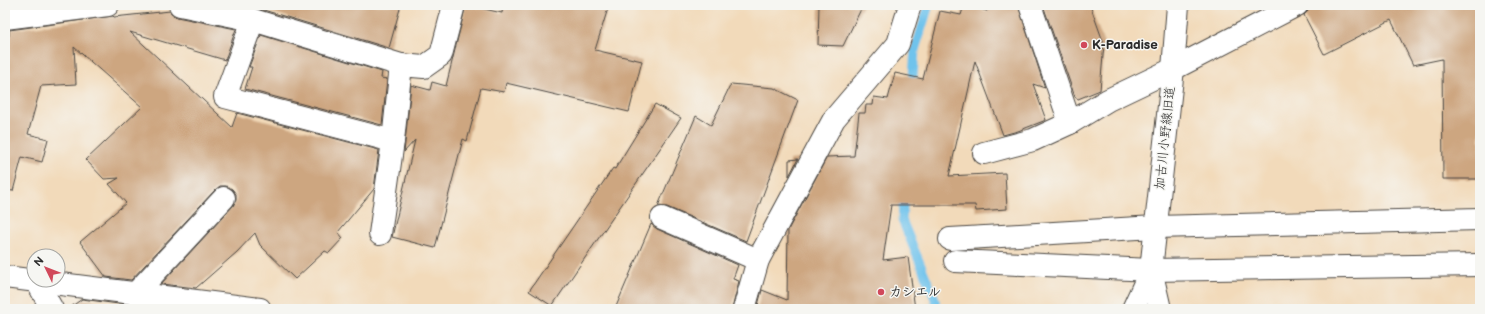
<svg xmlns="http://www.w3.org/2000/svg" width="1485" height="314" font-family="'Balsamiq Sans','Klee One',sans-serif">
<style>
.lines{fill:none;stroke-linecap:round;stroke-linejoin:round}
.stream{stroke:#6fc3ec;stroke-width:9}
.building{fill:#cda680}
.street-casing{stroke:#494540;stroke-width:24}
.secondary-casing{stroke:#494540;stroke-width:24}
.street{stroke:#fff;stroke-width:22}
.secondary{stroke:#fff;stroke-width:22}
.poi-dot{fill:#d1495b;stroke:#f6f6f2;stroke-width:1.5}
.labels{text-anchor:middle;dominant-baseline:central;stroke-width:3;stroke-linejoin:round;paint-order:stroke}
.poi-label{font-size:13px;font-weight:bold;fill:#2b2b2b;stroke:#f6f6f2;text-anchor:start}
.street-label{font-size:13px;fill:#2b2b2b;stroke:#f6f6f2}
</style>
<rect width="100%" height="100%" fill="#f6f6f2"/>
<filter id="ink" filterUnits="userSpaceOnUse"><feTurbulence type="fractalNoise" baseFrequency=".025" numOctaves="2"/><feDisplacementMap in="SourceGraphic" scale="8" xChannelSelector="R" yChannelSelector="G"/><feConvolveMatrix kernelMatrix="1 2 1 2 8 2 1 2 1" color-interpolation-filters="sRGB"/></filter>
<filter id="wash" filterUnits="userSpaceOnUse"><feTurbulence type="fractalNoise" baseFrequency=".012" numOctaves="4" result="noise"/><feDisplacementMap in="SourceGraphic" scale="16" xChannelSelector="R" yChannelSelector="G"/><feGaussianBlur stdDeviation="0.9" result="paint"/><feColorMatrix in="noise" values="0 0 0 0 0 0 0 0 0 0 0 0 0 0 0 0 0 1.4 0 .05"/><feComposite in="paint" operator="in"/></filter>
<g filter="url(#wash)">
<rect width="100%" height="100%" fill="#f2daba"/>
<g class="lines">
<!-- stream -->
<g class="stream">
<polyline points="912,88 915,50 929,5"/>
<polyline points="904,194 902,220 935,299 936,309"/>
</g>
</g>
<g id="blocks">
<!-- building -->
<g class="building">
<polygon points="242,5 401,5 389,48 257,8"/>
<polygon points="466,5 502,13 503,5 609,5 595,50 642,61 629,112 506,83 504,92 481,88 467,141 463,139 435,248 392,237 415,140 404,152 411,85 430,90 432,82 446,86"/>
<polygon points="819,5 863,5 843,46 818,45"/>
<polygon points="964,5 987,11 988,5 1018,5 1045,88 1033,84 1046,120 1018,131 1003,135 975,61 949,176 1005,173 1007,209 976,211 975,205 891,205 883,260 908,257 915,309 757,309 762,290 787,300 788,230 827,157 854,156 859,113 865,113 866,105 873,105 874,97 888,99 895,73 923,79 940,11 961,15"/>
<polygon points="1043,5 1090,5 1104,44 1100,90 1078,99 1075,97"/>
<polygon points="1309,5 1480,5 1480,179 1443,179 1442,59 1413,65 1391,20 1324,54 1304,15 1308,11"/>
<polygon points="170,11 172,15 177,17 236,29 225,60 130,32 232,127 237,113 379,150 374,189 338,232 343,238 329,253 325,251 295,279 260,245 255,233 237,252 196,288 161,284 233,206 236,200 236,194 232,189 226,186 220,186 215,190 131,280 106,277 80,242 126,203 109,184 119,178 104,179 86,160 142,107 74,47 76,84 41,86 28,134 48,139 42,162 22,157 13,191 5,190 5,36 9,36 9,30 113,16 114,17"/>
<polygon points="261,35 382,72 381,78 387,79 382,125 245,89 252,67 249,67"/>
<polygon points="731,84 774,88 798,100 746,241 667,207 658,206 696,116 711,125"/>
<polygon points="655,104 681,118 552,306 529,291 613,168 615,169"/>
<polygon points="798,159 789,176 789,160"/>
<polygon points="651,224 657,229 738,265 733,279 739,281 732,309 615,309"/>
<polygon points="82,299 133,306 160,309 68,309"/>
</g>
</g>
</g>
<g filter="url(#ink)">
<use href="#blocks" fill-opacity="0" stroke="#494540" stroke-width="1"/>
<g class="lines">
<defs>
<g id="street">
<polyline points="180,5 253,20"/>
<polyline points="1030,5 1070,123"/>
<polyline points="5,18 108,5"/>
<polyline points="393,141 225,97 253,20 401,65"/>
<polyline points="984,153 1033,140 1070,123 1108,100 1173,69 1297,5"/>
<polyline points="662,218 758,260"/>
<polyline points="380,234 393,141 401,65 424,67 441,55 454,5"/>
<polyline points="5,277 260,309"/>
<polyline points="37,282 52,309"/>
<polyline points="135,294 224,198"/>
<polyline points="744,309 758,260 834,119 898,44 910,5"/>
</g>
<g id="secondary">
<polyline points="950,239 1155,227 1480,219"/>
<polyline points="955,261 1151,270 1480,265"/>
<polyline points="1151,270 1160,309"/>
<polyline points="1133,309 1151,270 1173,69 1178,5"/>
</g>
</defs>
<!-- street casing -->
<use href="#street" class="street-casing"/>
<!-- secondary casing -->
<use href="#secondary" class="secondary-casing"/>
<!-- street -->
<use href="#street" class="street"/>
<!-- secondary -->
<use href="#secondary" class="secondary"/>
</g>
</g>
<!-- markers -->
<g class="poi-dot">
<circle cx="1084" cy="45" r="4"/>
<circle cx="881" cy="292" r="4"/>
</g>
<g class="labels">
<!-- poi labels -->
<g class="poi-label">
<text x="1092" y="45">K-Paradise</text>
<text x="889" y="292">カシエル</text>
</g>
<!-- street labels -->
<g class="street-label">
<text transform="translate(1165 138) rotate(-84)">加古川小野線旧道</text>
</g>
</g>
<!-- margin -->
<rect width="1485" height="314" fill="none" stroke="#f6f6f2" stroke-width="20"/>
<!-- north arrow -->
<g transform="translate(46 268) rotate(313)"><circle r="19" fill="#f6f6f2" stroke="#a5a5a2"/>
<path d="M0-3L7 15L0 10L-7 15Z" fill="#d1495b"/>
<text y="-6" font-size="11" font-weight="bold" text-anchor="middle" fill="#2b2b2b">N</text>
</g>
</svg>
